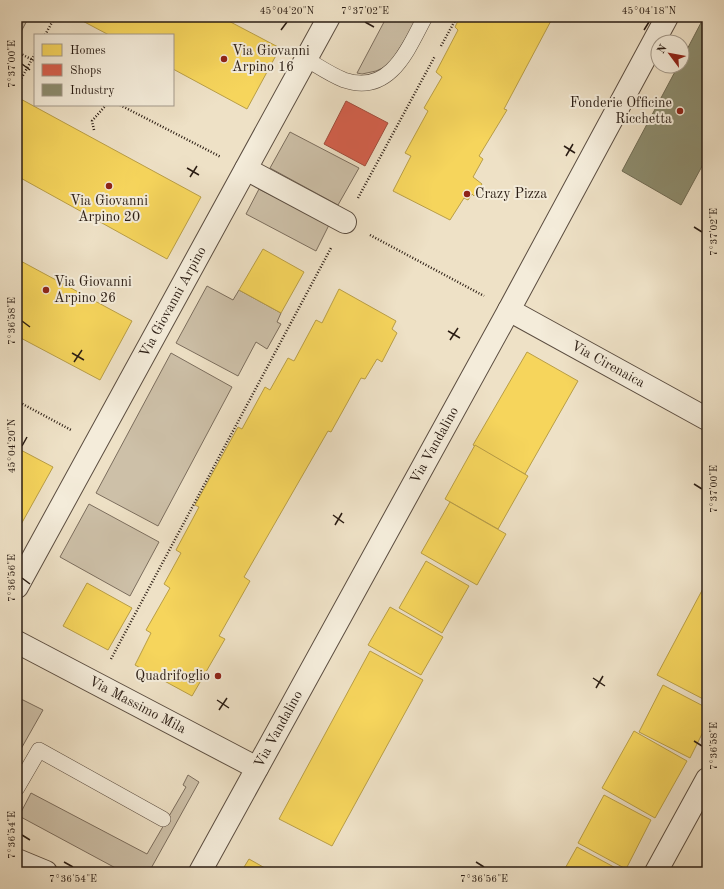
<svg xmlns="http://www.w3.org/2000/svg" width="724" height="889" font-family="'Old Standard TT',serif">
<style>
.green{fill:#cdc0a8;stroke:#7c6e5e}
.homes{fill:#f6d55c;stroke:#b99e46}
.shops{fill:#d6604d;stroke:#a24c3c}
.industry{fill:#8c8c6e;stroke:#6f6a53}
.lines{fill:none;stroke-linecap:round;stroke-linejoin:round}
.service-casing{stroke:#5b4d40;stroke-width:16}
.minor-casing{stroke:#5b4d40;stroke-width:24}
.path{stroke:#2a1c13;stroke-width:2.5;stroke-dasharray:1 2;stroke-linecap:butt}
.service{stroke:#f4ecda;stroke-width:15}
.minor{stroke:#f4ecda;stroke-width:22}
.ticks{fill:none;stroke:#2a1c13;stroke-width:1.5}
.poi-dot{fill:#8f2418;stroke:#f4ecda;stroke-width:1.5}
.labels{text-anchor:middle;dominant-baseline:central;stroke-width:4;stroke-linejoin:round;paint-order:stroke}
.poi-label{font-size:14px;fill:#2a1c13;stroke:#f4ecda;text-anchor:start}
.street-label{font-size:14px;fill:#2a1c13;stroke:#f4ecda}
.neatline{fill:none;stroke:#2a1c13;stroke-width:1.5}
.ticks-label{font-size:10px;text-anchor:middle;fill:#2a1c13}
</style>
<rect width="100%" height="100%" fill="#eee1c6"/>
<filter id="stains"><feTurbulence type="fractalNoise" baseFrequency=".005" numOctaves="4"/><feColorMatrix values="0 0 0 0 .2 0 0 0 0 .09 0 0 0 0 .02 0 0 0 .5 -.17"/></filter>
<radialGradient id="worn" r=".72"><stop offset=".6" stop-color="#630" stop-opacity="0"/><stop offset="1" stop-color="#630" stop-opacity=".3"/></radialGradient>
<!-- green -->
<g class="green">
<polygon points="17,17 29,17 17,39"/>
<polygon points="376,17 419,17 389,65 376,71 362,74 357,73 384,22"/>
<polygon points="290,132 359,168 338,205 270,168"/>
<polygon points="259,189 329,225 316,251 246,214"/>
<polygon points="207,286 233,300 239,290 281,313 277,322 281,324 267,349 256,342 238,376 176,343"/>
<polygon points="171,353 232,387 158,526 96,493"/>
<polygon points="89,504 159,542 130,596 60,557"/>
<polygon points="17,697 43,710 17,756"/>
<polygon points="188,775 199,782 149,872 123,872 19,816 31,793 147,854 186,787 183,785"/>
</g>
<!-- homes -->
<g class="homes">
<polygon points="75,17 221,17 280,48 247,109 173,69 173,35 109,35"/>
<polygon points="460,17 553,17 504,109 507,110 479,156 483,159 473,177 482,184 474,196 472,194 468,200 464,198 450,220 393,191 411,156 405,153 428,111 424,108 442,77 436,72 458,30 455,27"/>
<polygon points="17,97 201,197 167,259 17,176"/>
<polygon points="263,249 304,272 281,313 239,290"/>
<polygon points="17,259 132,321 100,380 17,336"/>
<polygon points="339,289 396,321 392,329 397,333 382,362 377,359 365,379 361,378 331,432 328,431 244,577 250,581 219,636 225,639 192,696 135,665 151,633 146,630 170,588 164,584 181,553 176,550 199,507 195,505 238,427 242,429 265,387 270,390 288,358 294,361 316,320 322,323"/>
<polygon points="527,352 578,381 525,474 473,445"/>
<polygon points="475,445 528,476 498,529 445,499"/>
<polygon points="17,448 53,467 19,528 17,527"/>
<polygon points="450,502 506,534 477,585 421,553"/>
<polygon points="426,561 469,586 442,633 399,608"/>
<polygon points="707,581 707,701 657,675"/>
<polygon points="87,583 132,608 108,650 63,626"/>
<polygon points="390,607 443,637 421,675 368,645"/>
<polygon points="370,651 423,680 332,846 279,819"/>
<polygon points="663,685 707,708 707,724 690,758 639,732"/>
<polygon points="634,731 687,761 655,818 602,788"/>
<polygon points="604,795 651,820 626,869 578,843"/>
<polygon points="577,847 623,872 563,872"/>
<polygon points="249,859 272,872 241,872"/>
</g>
<!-- shops -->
<polygon class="shops" points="346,101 388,123 365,166 324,144"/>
<!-- industry -->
<polygon class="industry" points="704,17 707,17 707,157 681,205 622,171 678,66 682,66 682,59"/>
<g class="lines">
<defs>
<g id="service">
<path d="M306 59C318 66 331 75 344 80 390 96 408 49 425 17"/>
<polyline points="17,788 39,750 163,819"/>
</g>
<g id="minor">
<polyline points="246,169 345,222"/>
<path id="s1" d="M509 310 707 419"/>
<path id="s2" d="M17 587 329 17"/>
<path id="s3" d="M17 642 257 768"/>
<polyline points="17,860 46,872"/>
<path id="s4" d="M200 872 509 310 667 17"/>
<polyline points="656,872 707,779"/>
</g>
</defs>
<!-- service casing -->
<use href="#service" class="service-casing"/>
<!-- minor casing -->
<use href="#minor" class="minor-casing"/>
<!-- path -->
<g class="path">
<polyline points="45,35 55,17"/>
<polyline points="441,46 457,17"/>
<polyline points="17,52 35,61"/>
<polyline points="17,86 35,54"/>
<polyline points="120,105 221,157"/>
<polyline points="94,130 92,121 106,105"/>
<polyline points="358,198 435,56"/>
<polyline points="370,235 484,296"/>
<polyline points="17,401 71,430"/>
<polyline points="111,659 331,248"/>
</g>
<!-- service -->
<use href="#service" class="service"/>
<!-- minor -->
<use href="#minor" class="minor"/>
</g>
<!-- ticks -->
<path class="ticks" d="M365 22 374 27M281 30 287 22M644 30 649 22M22 64 30 70M564 146 575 153M566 156 573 144M187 168 199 175M190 177 197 166M694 227 702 232M22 321 30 327M448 331 460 338M450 340 458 328M72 353 84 360M74 362 82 350M22 446 27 437M694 484 702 489M333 515 344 523M335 525 342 513M22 578 30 584M593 678 605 686M596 688 603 676M217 700 229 708M219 710 227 698M694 741 702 746M22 835 30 840M64 862 73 867M476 862 484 867"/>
<!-- markers -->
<g class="poi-dot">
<circle cx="224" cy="59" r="4"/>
<circle cx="680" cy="111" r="4"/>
<circle cx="109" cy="186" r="4"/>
<circle cx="467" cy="194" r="4"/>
<circle cx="46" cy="290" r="4"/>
<circle cx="218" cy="676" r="4"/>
</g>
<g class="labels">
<!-- poi labels -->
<g class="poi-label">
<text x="232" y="51">Via Giovanni<tspan x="232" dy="16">Arpino 16</tspan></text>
<text x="672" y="103" text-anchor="end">Fonderie Officine<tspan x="672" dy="16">Ricchetta</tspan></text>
<text x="475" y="194">Crazy Pizza</text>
<text x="109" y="201" text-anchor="middle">Via Giovanni<tspan x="109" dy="16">Arpino 20</tspan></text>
<text x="54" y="282">Via Giovanni<tspan x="54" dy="16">Arpino 26</tspan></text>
<text x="210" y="676" text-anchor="end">Quadrifoglio</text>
</g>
<!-- street labels -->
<g class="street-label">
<text stroke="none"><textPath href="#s2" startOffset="325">Via Giovanni Arpino</textPath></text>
<text stroke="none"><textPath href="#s1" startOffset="113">Via Cirenaica</textPath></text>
<text stroke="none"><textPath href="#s4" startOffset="487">Via Vandalino</textPath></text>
<text stroke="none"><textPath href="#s3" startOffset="136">Via Massimo Mila</textPath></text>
<text stroke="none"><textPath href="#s4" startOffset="163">Via Vandalino</textPath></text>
</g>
</g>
<!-- margin -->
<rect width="724" height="889" fill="none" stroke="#eee1c6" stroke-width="44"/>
<!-- legend -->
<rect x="34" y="34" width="140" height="72" fill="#f4ecda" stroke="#a3998a"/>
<rect x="42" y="44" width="20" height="12" fill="#f6d55c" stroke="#a3998a"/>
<text x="70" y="54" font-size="12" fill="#2a1c13">Homes</text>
<rect x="42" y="64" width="20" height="12" fill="#d6604d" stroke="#a3998a"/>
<text x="70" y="74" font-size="12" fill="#2a1c13">Shops</text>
<rect x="42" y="84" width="20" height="12" fill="#8c8c6e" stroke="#a3998a"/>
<text x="70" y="94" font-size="12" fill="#2a1c13">Industry</text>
<!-- north arrow -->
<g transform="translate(670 54) rotate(302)"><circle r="19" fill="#f4ecda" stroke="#a3998a"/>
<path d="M0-3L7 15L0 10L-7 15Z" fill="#8f2418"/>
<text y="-6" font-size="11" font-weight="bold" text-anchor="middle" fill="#2a1c13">N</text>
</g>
<rect x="22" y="22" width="680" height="845" class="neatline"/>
<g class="ticks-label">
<text x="287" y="14">45°04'20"N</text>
<text x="365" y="14">7°37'02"E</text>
<text x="649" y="14">45°04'18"N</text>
<text transform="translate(11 64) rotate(-90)" y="4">7°37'00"E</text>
<text transform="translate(713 232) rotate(-90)" y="4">7°37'02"E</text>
<text transform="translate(11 321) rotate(-90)" y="4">7°36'58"E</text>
<text transform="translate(11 446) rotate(-90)" y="4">45°04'20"N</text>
<text transform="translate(713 489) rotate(-90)" y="4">7°37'00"E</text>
<text transform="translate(11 578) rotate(-90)" y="4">7°36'56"E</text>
<text transform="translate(713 746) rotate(-90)" y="4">7°36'58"E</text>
<text transform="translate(11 835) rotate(-90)" y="4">7°36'54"E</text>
<text x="73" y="882">7°36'54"E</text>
<text x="484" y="882">7°36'56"E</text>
</g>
<rect width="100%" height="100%" filter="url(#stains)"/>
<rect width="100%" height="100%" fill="url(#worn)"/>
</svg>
